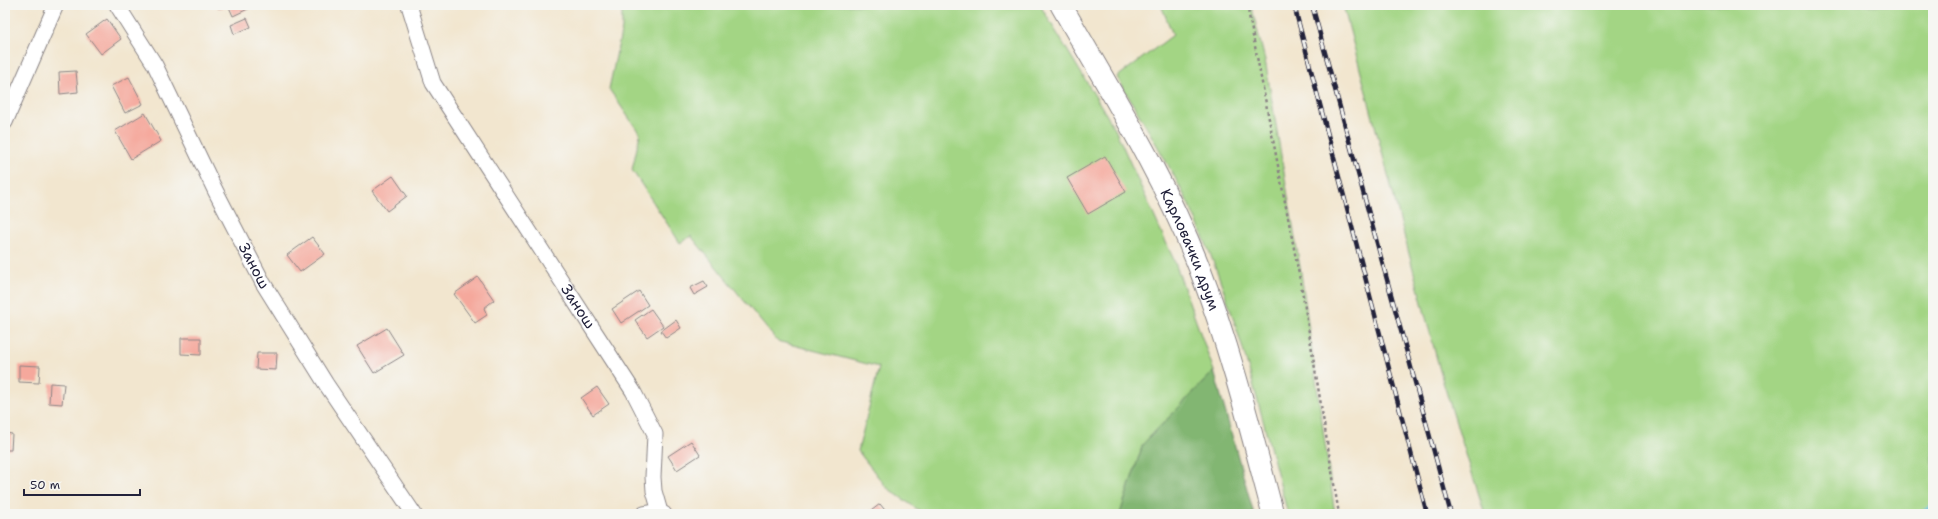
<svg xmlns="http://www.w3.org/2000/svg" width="1938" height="519" font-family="'Shantell Sans',sans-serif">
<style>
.green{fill:#a3d584;stroke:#627c60}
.forest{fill:#82b672;stroke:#526c56}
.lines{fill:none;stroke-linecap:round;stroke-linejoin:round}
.stream{stroke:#5dbadb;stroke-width:4.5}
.building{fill:#f5a89c}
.street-casing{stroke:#8a8485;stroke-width:17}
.secondary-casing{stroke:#8a8485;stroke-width:23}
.path{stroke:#8a8485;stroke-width:2.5;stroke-dasharray:3 3;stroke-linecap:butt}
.street{stroke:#fff;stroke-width:15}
.secondary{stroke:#fff;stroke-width:21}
.rail-casing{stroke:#22223b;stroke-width:4.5}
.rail{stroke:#f6f6f2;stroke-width:3;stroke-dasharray:9;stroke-linecap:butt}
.labels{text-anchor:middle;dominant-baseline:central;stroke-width:4;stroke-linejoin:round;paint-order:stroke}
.street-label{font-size:15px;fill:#22223b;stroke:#f6f6f2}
</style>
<rect width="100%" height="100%" fill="#f6f6f2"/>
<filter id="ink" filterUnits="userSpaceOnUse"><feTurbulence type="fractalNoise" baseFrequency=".025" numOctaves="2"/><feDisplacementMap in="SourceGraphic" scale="8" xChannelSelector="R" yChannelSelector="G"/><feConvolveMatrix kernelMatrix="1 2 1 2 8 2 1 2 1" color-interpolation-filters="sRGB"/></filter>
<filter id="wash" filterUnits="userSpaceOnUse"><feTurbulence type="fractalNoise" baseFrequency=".012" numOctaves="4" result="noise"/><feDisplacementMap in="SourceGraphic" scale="16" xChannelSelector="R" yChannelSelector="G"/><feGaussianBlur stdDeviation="0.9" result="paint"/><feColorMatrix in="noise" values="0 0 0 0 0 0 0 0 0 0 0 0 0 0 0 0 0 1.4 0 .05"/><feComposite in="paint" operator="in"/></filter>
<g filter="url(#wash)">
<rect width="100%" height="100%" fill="#f2e6cf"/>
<!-- green -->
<g class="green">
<polygon points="622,5 1040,5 1115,129 1174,260 1214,371 1143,444 1120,514 924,514 886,487 858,451 879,367 777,341 691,236 680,243 632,170 640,134 609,89 622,28"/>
<path d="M1161 5H1251L1265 60 1301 273 1335 514H1288C1261 415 1238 314 1196 220 1174 171 1144 124 1117 77L1173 35Z"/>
<polygon points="1343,5 1933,5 1933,514 1485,514 1443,382"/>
</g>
<!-- forest -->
<polygon class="forest" points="1214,371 1254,514 1120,514 1143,444"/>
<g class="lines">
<!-- stream -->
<polyline class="stream" points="1920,514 1933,507"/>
</g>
<g id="blocks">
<!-- building -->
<g class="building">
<polygon points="216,5 248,5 250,8 233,16 229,7 218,8"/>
<polygon points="247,18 251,27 234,34 231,25"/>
<polygon points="107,19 121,39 101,54 86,34"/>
<polygon points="76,71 78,92 60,94 59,72"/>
<polygon points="129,77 143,104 125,113 111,86"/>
<polygon points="145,113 161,141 131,159 115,131"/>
<polygon points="1105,156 1126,192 1088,214 1067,178"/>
<polygon points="393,176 407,196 387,211 372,191"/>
<polygon points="312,237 325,254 300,272 287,255"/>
<polygon points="478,277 494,300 484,308 487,315 475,323 454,294"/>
<polygon points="704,281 708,287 694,295 690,288"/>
<polygon points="639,291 648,305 621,323 612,309"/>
<polygon points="651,309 663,326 647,337 635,320"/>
<polygon points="676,320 681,328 666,338 661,331"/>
<polygon points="387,328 404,355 374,373 357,346"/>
<polygon points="181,338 201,338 201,355 181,354"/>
<polygon points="257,353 277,353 276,370 256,369"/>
<polygon points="19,365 40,366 39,383 19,382"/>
<polygon points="50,383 64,384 62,404 49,403"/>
<polygon points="597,387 609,404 593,415 581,398"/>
<polygon points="5,433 12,434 11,450 5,450"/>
<polygon points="691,441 700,455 677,470 668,456"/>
<polygon points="880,504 888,514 867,514"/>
</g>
</g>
</g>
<g filter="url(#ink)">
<use href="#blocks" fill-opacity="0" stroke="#8a8485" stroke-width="1"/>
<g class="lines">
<defs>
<g id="street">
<path id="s1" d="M117 5 155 65 215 190 263 283 326 384 414 514"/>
<path id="s2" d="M409 5 433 83 633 391 655 434 653 477 654 491 660 512"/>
<polyline points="5,122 56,5"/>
<polyline points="644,514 656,512 664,514"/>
</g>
<g id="secondary">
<path id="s3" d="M1061 5C1110 91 1163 175 1199 267 1230 347 1251 431 1273 514"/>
</g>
</defs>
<!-- street casing -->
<use href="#street" class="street-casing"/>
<!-- secondary casing -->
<use href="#secondary" class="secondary-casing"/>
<!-- path -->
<polyline class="path" points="1247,5 1302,290 1339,514"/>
<!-- street -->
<use href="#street" class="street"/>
<!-- secondary -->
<use href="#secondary" class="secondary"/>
<defs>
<g id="rail">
<polyline points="1294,5 1427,514"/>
<polyline points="1312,5 1451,514"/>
</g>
</defs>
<!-- rail casing -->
<use href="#rail" class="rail-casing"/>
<!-- rail -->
<use href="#rail" class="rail"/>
</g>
</g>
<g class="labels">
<!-- street labels -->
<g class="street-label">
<text stroke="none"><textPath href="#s3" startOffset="277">Карловачки друм</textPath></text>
<text stroke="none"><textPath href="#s1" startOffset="295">Занош</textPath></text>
<text stroke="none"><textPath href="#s2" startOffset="348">Занош</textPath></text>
</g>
</g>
<!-- margin -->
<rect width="1938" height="519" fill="none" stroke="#f6f6f2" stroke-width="20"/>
<!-- scale -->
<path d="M24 489v6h116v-6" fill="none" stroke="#22223b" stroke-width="2"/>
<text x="30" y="489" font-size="12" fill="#22223b" stroke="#f6f6f2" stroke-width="3" paint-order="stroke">50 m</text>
</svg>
